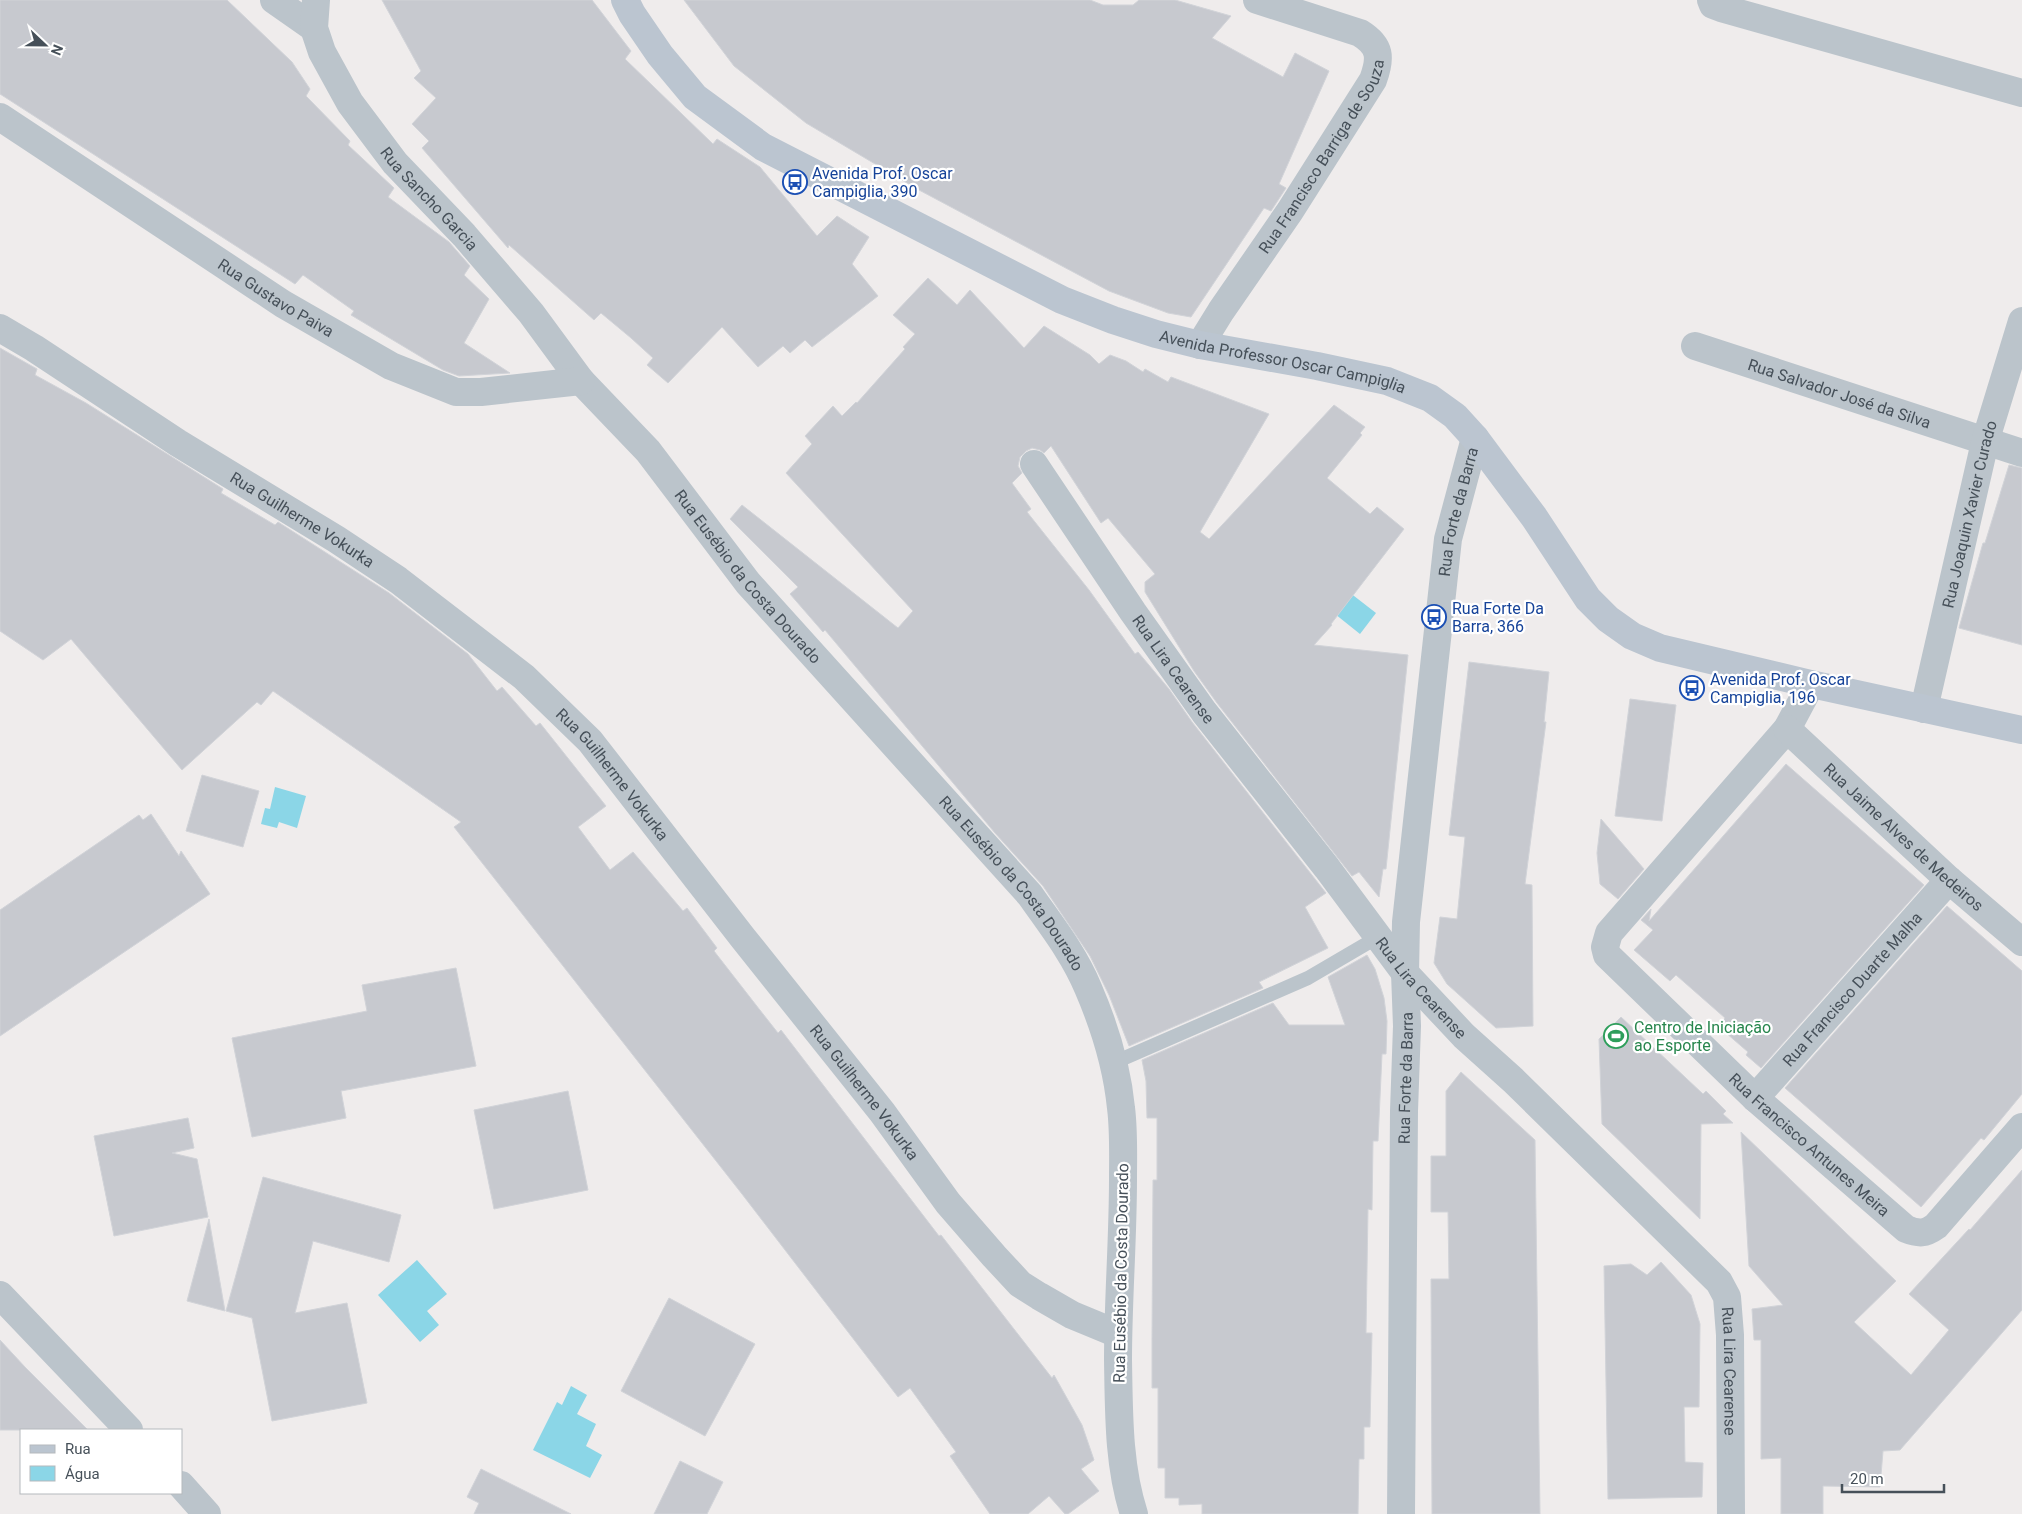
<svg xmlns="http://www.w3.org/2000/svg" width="2022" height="1514" font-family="Roboto,sans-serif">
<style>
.water{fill:#8bd6e7}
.building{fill:#c7c9cf;stroke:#d1d3d8}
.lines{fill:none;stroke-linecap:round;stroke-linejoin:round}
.lane{stroke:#bbc4cb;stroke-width:14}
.street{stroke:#bbc4cb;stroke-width:28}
.secondary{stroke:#bbc5d0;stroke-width:28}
.labels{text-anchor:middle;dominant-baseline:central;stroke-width:4.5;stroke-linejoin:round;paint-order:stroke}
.street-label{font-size:16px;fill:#465059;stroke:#fff}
.transit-label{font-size:16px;fill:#164399;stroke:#fff;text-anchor:start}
.leisure-label{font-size:16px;fill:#27864d;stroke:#fff;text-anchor:start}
</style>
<rect width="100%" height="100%" fill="#efecec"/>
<!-- water -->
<g class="water">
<polygon points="1336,582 1376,613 1360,634 1320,602"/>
<polygon points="275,787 306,796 297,828 279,822 277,828 261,824 265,808 270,809"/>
<polygon points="417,1260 447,1294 427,1311 439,1325 420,1342 378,1295"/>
<polygon points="571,1386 587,1395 577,1414 596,1424 586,1446 602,1455 590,1478 533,1450 557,1402 562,1405"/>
</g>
<!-- building -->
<g class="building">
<polygon points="0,0 227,0 292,62 310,89 306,96 350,141 348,145 394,188 388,197 449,242 470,266 464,275 489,299 464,343 510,373 459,376 443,370 351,315 354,311 303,275 295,284 0,94"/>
<polygon points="382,0 592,0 631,51 625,59 713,144 717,139 760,167 817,236 837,216 869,237 852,264 878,296 812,347 805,340 790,353 783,346 758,367 722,327 668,383 647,365 653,358 631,338 601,313 594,320 509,245 508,248 422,148 429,141 412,124 436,98 414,78 421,71"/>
<polygon points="684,0 1090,0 1103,5 1133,5 1139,0 1175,0 1231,16 1212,38 1283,77 1295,53 1329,71 1279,184 1286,188 1271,211 1264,208 1191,317 1168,313 1109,291 919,190 806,123 734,66"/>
<polygon points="928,278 957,305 970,290 1024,348 1044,326 1090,355 1099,364 1110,355 1126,361 1143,372 1145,369 1168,382 1171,377 1269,414 1200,532 1209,539 1334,405 1365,427 1360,433 1362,435 1327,478 1370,514 1377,507 1404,529 1331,624 1332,625 1314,645 1408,655 1386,869 1383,869 1379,897 1359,872 1352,876 1217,703 1194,671 1145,592 1145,582 1155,574 1108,518 1101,523 1051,446 1044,453 1040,450 1032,448 1026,451 1020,457 1018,466 1022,473 1012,483 1031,509 1027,512 1089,590 1135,654 1138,652 1169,689 1192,722 1326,893 1305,907 1328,948 1259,982 1263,988 1129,1046 1109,995 1090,956 1043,886 995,833 825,630 823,632 790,594 798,587 730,519 742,505 898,628 913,611 786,473 812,444 805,436 833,406 842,416 856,402 857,403 905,349 903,347 915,334 893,315"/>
<polygon points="0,348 37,369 35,375 86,403 223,489 221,493 275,525 278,522 389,593 468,654 497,691 502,687 536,726 540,723 606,806 578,827 610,870 633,852 683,911 687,908 717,948 714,951 756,1005 778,1033 781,1030 939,1236 941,1235 1052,1378 1054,1375 1082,1425 1094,1460 1081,1469 1099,1491 1068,1514 1065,1514 1049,1496 1028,1514 990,1514 950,1456 956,1452 910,1388 898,1397 742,1194 454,827 461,822 273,691 261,705 257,702 182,770 71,639 43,660 0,631"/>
<polygon points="2009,465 2022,468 2022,645 1959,628 1983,543 1985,543"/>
<polygon points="1469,662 1549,672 1544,722 1546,722 1525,884 1532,885 1533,1026 1496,1028 1447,984 1434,963 1440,917 1457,919 1465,837 1449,835"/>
<polygon points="1630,699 1676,705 1662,821 1615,816"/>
<polygon points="1786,764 1924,885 1761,1068 1746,1055 1748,1052 1718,1026 1725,1018 1676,975 1670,981 1634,950 1653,930 1641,920 1651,909 1649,921"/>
<polygon points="202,775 259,791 243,847 186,831"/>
<polygon points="151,814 179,856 181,851 210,894 0,1036 0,910 139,815 143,820"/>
<polygon points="1601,819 1644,869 1618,899 1600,884 1597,853"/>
<polygon points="1947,906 2022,971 2022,1094 1984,1140 1981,1138 1921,1207 1785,1088"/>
<polygon points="1367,955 1375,969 1384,998 1387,1021 1386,1054 1382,1054 1378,1141 1373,1141 1372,1210 1368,1209 1366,1333 1372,1333 1370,1427 1364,1427 1364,1459 1359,1459 1358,1514 1202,1514 1202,1504 1179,1505 1179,1498 1165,1498 1165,1468 1158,1468 1158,1388 1152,1388 1152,1340 1153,1180 1157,1180 1157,1118 1147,1118 1146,1081 1142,1060 1273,1003 1289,1025 1345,1025 1328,977"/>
<polygon points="456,968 476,1066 341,1091 346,1118 252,1137 232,1038 367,1011 362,985"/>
<polygon points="1621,1017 1703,1094 1706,1091 1726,1111 1723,1114 1733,1123 1701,1124 1700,1219 1602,1124 1599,1039"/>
<polygon points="1461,1072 1535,1140 1540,1514 1432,1514 1431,1279 1449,1279 1448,1212 1431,1212 1431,1156 1446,1156 1446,1091"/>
<polygon points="568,1091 588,1190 494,1209 474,1110"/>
<polygon points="188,1118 194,1148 172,1153 197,1159 208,1217 114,1236 94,1136"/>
<polygon points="1741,1132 1896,1281 1854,1322 1911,1375 1949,1330 1909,1294 1969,1229 1970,1230 2022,1170 2022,1310 1900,1450 1883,1451 1880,1487 1823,1486 1823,1514 1781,1514 1781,1458 1761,1459 1761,1340 1754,1340 1752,1309 1783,1305 1749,1266"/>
<polygon points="263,1177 401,1215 389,1262 313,1241 295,1313 347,1303 367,1403 272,1421 252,1318 226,1311"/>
<polygon points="209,1219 225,1311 187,1301"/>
<polygon points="1661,1262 1691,1295 1700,1324 1699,1407 1684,1407 1685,1462 1703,1463 1702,1497 1608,1499 1604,1266 1631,1264 1647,1275"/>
<polygon points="669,1298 755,1344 705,1436 621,1391"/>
<polygon points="0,1340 25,1367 88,1430 0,1430"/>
<polygon points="680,1461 723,1482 707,1514 654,1514"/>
<polygon points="481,1469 571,1514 474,1514 479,1503 467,1497"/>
</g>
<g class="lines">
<!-- lane -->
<polyline class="lane" points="1113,1063 1308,978 1378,937"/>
<!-- street -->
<g class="street">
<polyline points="274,0 314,28"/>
<path id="s1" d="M316 0 314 28 322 52 350 103 395 163 464 235 531 313 581 381 648 451 748 583 1030 895C1051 925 1074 954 1088 988 1104 1025 1117 1067 1121 1108 1124 1131 1123 1156 1123 1179 1123 1240 1118 1300 1118 1360 1119 1411 1118 1465 1134 1514"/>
<polyline points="1711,0 1713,5 1721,8 2022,93"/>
<path id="s2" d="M0 117 283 304 391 366 456 392H481L581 381"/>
<path id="s3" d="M0 328 34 348 178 443 336 539 398 580 524 677 590 741 743 938 882 1112 948 1203 994 1256 1020 1284 1039 1296 1072 1315 1118 1334"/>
<path id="s4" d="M1200 345 1221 311 1290 211 1373 80C1381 58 1381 46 1360 33L1257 0"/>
<path id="s5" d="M1695 346 2022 453"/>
<path id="s6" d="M1034 464 1133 612 1204 712 1327 868 1405 973 1464 1036 1513 1080 1719 1282 1727 1297 1730 1335 1731 1514"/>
<path id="s7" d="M1811 684 1787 729 1609 933 1605 947 1607 955 1755 1098 1906 1229C1919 1234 1925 1234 1936 1226L2022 1127"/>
<path id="s8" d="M1924 709 1985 442 2022 321"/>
<path id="s9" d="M1787 729 1949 880 2022 942"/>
<path id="s10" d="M1755 1098 1949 880"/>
<polyline points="0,1295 129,1430"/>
<polyline points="181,1485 207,1514"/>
<path id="s11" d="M1401 1514 1404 1111 1407 1026 1405 973 1406 922 1448 539 1475 438"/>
</g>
<!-- secondary -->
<path class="secondary" id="s12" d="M625 0 632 14 660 55 695 97 763 147 1062 300 1113 320 1156 334 1200 345 1317 366 1387 381 1430 398 1455 416 1475 438 1534 517 1588 599 1608 619 1632 636 1660 648 1811 684 2022 730"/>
</g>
<!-- icons -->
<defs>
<symbol id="bus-ring" viewBox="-11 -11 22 22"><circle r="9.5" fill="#fff" stroke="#1a4fb4" stroke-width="1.5"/><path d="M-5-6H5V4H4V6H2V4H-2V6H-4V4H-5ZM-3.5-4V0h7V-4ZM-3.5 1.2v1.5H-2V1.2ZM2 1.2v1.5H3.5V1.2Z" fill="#1a4fb4"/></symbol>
<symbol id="stadium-ring" viewBox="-11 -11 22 22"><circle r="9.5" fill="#fff" stroke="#2e9e5b" stroke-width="1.5"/><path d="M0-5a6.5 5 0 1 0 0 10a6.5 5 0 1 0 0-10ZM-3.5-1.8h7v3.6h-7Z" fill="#2e9e5b"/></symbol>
</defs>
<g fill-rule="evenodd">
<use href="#bus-ring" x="781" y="168" width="28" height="28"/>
<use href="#bus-ring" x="1420" y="603" width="28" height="28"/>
<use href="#bus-ring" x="1678" y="674" width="28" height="28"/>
<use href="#stadium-ring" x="1602" y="1022" width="28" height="28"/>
</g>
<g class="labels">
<!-- street labels -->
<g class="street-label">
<text stroke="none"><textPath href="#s4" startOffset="225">Rua Francisco Barriga de Souza</textPath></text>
<text stroke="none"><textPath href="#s1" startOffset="236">Rua Sancho Garcia</textPath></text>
<text stroke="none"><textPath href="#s2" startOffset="330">Rua Gustavo Paiva</textPath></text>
<text stroke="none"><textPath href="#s12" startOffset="770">Avenida Professor Oscar Campiglia</textPath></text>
<text stroke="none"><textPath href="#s5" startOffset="152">Rua Salvador José da Silva</textPath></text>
<text stroke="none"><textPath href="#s11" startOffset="1006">Rua Forte da Barra</textPath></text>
<text stroke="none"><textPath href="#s8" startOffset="200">Rua Joaquin Xavier Curado</textPath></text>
<text stroke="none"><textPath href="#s3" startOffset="358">Rua Guilherme Vokurka</textPath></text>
<text stroke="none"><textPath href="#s1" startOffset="731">Rua Eusébio da Costa Dourado</textPath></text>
<text stroke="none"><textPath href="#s6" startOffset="248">Rua Lira Cearense</textPath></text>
<text stroke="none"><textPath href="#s3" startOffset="762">Rua Guilherme Vokurka</textPath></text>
<text stroke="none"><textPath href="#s9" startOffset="159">Rua Jaime Alves de Medeiros</textPath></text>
<text stroke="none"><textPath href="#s1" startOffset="1136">Rua Eusébio da Costa Dourado</textPath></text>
<text stroke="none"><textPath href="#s6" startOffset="652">Rua Lira Cearense</textPath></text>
<text stroke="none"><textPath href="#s10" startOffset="146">Rua Francisco Duarte Malha</textPath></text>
<text stroke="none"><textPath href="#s11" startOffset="436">Rua Forte da Barra</textPath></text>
<text stroke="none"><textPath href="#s3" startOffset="1168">Rua Guilherme Vokurka</textPath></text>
<text stroke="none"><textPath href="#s7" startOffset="622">Rua Francisco Antunes Meira</textPath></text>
<text transform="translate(1121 1273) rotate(-89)">Rua Eusébio da Costa Dourado</text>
<text stroke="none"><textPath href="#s6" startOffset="1162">Rua Lira Cearense</textPath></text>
</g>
<!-- transit labels -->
<g class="transit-label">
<text x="812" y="173">Avenida Prof. Oscar<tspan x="812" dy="18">Campiglia, 390</tspan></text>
<text x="1452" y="608">Rua Forte Da<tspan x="1452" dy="18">Barra, 366</tspan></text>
<text x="1710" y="679">Avenida Prof. Oscar<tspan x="1710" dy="18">Campiglia, 196</tspan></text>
</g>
<!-- leisure labels -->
<g class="leisure-label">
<text x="1634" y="1027">Centro de Iniciação<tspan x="1634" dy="18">ao Esporte</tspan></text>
</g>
</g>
<!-- legend -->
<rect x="20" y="1429" width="162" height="65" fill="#ffffff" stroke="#b5b9bd"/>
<rect x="30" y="1445" width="25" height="8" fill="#bbc5d0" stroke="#b5b9bd"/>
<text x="65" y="1454" font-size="15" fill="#465059">Rua</text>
<rect x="30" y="1466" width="25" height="15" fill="#8bd6e7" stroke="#b5b9bd"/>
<text x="65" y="1479" font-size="15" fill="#465059">Água</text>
<!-- north arrow -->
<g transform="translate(45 45) rotate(112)" stroke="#ffffff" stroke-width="4" paint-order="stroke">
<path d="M0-4L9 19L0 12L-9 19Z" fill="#465059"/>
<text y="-8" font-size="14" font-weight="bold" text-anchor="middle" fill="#465059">N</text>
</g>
<!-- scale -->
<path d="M1842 1484v8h102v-8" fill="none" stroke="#465059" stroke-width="2.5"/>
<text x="1850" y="1484" font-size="15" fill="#465059" stroke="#ffffff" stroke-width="4" paint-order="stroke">20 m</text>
</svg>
